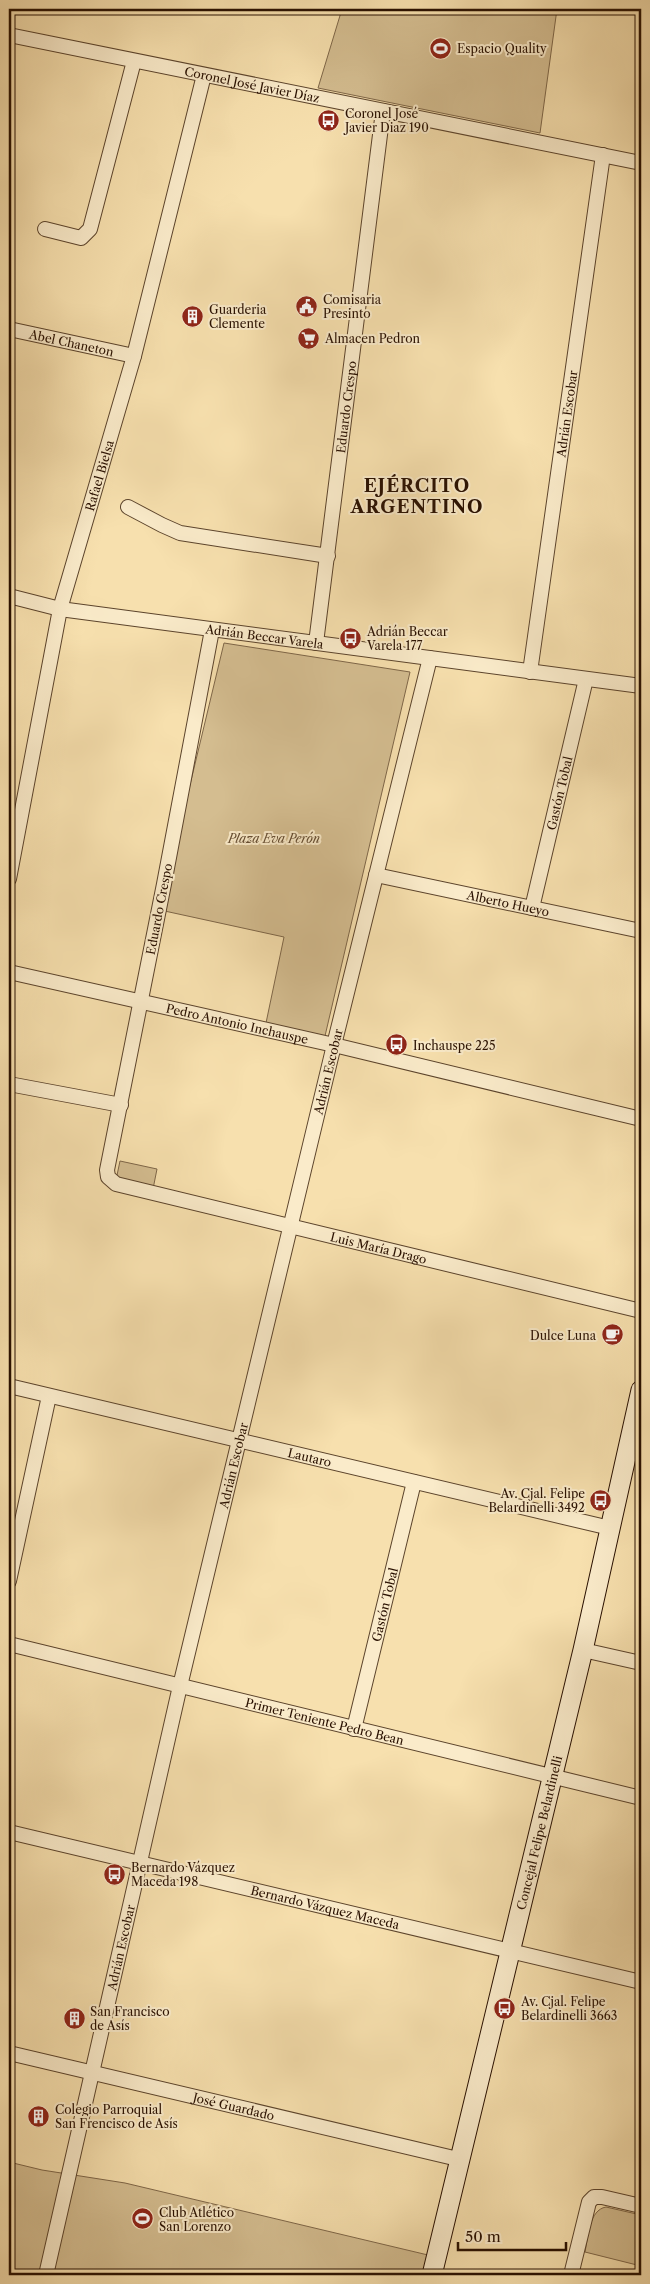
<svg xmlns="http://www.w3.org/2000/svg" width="650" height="2284" font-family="'Libre Caslon Text',serif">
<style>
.green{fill:#d4bd90;stroke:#7e6648}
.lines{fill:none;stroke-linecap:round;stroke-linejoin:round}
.street-casing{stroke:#5c442c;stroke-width:16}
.secondary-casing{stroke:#291000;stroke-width:21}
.street{stroke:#faebca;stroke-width:14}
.secondary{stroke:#faebca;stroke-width:19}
.labels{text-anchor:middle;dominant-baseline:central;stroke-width:4;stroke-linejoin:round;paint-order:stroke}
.poi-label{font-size:12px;fill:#291000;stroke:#faebca;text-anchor:start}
.street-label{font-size:12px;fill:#291000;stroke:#faebca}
.park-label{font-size:12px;font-style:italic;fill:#654d32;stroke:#faebca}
.district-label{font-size:18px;font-weight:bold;letter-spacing:1px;fill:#291000;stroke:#faebca}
</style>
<rect width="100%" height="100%" fill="#f7e0ae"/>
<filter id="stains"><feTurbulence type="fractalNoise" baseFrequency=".004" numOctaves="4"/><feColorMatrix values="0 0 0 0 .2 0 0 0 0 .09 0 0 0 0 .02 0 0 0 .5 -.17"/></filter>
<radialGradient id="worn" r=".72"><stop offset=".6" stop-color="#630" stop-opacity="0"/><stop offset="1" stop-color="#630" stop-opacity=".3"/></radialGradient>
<!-- green -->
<g class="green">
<polygon points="342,9 557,9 540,133 318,88"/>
<polygon points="224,643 410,672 325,1036 266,1023 284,937 160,910"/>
<polygon points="120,1161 157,1169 153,1189 116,1180"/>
<polygon points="9,2162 42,2170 125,2183 428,2255 423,2275 9,2275"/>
<path d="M606 2207 641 2215V2266L585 2252C588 2237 589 2210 606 2207Z"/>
</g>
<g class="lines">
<defs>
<g id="street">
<path id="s1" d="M9 35 641 163"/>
<polyline points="45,229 81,238 90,229 134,61"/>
<path id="s2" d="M9 329 134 356"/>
<polyline points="128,507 162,525 180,533 328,556"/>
<path id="s3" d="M9 596 60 609 641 686"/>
<path id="s4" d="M212 630 164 884 107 1170 108 1177 116 1184 641 1311"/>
<path id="s5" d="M316 643 383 111"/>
<path id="s6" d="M530 672 603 155"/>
<path id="s7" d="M376 875 641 931"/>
<path id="s8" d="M9 879 60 609 134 356 204 75"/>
<path id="s9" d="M532 908 586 679"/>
<path id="s10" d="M9 972 334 1045 641 1119"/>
<polyline points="9,1084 121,1105"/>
<path id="s11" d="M9 1386 610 1528"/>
<polyline points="9,1581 49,1396"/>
<path id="s12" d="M9 1644 641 1798"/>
<polyline points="583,1650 641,1663"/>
<path id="s13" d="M354 1729 414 1482"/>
<path id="s14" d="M9 1832 641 1982"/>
<path id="s15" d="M9 2053 458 2159"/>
<path id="s16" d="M46 2275 180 1686 334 1045 430 658"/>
<polyline points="571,2275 589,2202 594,2197 602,2197 641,2206"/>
</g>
<g id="secondary">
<path id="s17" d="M432 2275 583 1650 641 1390"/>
</g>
</defs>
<!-- street casing -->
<use href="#street" class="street-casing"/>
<!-- secondary casing -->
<use href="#secondary" class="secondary-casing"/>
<!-- street -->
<use href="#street" class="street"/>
<!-- secondary -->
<use href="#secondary" class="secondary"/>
</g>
<!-- icons -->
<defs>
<symbol id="stadium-disc" viewBox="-11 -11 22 22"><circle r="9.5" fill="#8f2418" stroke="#faebca"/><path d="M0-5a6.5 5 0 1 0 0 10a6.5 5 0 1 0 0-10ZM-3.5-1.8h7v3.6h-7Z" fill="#fff"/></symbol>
<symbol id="bus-disc" viewBox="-11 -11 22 22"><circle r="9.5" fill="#8f2418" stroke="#faebca"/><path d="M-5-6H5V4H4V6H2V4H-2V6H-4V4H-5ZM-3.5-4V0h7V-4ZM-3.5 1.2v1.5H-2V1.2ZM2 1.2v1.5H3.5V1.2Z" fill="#fff"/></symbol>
<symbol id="civic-disc" viewBox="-11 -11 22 22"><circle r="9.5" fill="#8f2418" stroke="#faebca"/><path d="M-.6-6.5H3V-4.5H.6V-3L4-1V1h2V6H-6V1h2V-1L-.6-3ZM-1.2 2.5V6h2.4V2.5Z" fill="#fff"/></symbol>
<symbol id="building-disc" viewBox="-11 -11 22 22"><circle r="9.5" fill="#8f2418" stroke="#faebca"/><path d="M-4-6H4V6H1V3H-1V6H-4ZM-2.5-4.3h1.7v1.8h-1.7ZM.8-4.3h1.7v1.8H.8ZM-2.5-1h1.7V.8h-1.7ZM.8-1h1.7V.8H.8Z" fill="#fff"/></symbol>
<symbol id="supermarket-disc" viewBox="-11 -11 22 22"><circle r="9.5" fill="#8f2418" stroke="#faebca"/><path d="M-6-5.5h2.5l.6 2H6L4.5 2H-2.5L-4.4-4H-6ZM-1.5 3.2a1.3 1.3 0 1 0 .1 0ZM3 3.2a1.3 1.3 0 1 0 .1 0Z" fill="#fff"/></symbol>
<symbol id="cafe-disc" viewBox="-11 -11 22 22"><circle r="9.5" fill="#8f2418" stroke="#faebca"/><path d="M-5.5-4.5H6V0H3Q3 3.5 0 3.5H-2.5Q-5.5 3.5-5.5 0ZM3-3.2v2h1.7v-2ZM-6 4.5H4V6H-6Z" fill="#fff"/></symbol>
</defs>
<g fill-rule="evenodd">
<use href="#stadium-disc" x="428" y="36" width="25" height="25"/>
<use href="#bus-disc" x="316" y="108" width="25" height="25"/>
<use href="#civic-disc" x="294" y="294" width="25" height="25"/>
<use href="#building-disc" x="180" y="304" width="25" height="25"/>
<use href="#supermarket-disc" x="296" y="326" width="25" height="25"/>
<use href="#bus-disc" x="338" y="626" width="25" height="25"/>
<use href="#bus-disc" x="384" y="1032" width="25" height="25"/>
<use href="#cafe-disc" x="600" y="1322" width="25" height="25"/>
<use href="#bus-disc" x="588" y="1488" width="25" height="25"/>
<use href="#bus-disc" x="102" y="1862" width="25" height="25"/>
<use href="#bus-disc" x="492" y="1996" width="25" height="25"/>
<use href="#building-disc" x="62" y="2006" width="25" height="25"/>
<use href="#building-disc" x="26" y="2104" width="25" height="25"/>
<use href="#stadium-disc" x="130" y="2206" width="25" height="25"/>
</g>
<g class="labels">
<!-- poi labels -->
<g class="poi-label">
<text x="457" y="48">Espacio Quality</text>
<text x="345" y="113">Coronel José<tspan x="345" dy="14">Javier Diaz 190</tspan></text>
<text x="323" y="299">Comisaria<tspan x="323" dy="14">Presinto</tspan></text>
<text x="209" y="309">Guarderia<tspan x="209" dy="14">Clemente</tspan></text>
<text x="325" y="338">Almacen Pedron</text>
<text x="367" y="631">Adrián Beccar<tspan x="367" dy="14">Varela 177</tspan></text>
<text x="413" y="1045">Inchauspe 225</text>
<text x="596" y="1335" text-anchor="end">Dulce Luna</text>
<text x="585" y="1493" text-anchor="end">Av. Cjal. Felipe<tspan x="585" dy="14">Belardinelli 3492</tspan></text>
<text x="131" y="1867">Bernardo Vázquez<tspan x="131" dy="14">Maceda 198</tspan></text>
<text x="521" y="2001">Av. Cjal. Felipe<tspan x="521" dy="14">Belardinelli 3663</tspan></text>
<text x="90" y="2011">San Francisco<tspan x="90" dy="14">de Asís</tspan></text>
<text x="55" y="2109">Colegio Parroquial<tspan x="55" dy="14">San Frencisco de Asís</tspan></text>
<text x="159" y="2212">Club Atlético<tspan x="159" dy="14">San Lorenzo</tspan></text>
</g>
<!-- street labels -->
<g class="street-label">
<text stroke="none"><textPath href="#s1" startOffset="248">Coronel José Javier Díaz</textPath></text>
<text stroke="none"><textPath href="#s2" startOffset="64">Abel Chaneton</textPath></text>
<text stroke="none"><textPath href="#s5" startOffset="238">Eduardo Crespo</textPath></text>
<text stroke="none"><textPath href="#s6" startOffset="261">Adrián Escobar</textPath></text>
<text stroke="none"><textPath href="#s8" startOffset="414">Rafael Bielsa</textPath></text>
<text stroke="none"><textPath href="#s3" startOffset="259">Adrián Beccar Varela</textPath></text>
<text stroke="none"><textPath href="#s9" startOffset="118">Gastón Tobal</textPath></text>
<text stroke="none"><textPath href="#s7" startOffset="135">Alberto Hueyo</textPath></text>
<text transform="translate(159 909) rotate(-79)">Eduardo Crespo</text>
<text stroke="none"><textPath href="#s10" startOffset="234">Pedro Antonio Inchauspe</textPath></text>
<text stroke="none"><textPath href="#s16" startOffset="1236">Adrián Escobar</textPath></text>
<text stroke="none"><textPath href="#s4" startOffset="838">Luis María Drago</textPath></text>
<text stroke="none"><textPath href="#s11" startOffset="309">Lautaro</textPath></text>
<text stroke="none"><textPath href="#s16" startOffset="831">Adrián Escobar</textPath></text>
<text stroke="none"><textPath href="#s13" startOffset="128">Gastón Tobal</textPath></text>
<text stroke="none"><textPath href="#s12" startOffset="325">Primer Teniente Pedro Bean</textPath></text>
<text stroke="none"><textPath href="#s17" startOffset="455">Concejal Felipe Belardinelli</textPath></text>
<text stroke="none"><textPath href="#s14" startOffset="325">Bernardo Vázquez Maceda</textPath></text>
<text stroke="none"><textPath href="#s16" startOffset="336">Adrián Escobar</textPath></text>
<text stroke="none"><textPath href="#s15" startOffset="231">José Guardado</textPath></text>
</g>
<!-- park labels -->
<g class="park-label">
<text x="274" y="838">Plaza Eva Perón</text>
</g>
<!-- district labels -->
<g class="district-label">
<text x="417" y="486">EJÉRCITO<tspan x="417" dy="21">ARGENTINO</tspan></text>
</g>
</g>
<!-- margin -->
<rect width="650" height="2284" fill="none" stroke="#f7e0ae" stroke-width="30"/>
<rect x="10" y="10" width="630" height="2264" fill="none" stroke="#291000" stroke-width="2.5"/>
<rect x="15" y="15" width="620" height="2254" fill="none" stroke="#291000"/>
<!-- scale -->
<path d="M458 2242v8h108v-8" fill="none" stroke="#291000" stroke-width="2.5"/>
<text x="465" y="2242" font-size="15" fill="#291000" stroke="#faebca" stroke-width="4" paint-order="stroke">50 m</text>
<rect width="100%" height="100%" filter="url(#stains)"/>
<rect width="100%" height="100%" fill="url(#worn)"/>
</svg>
